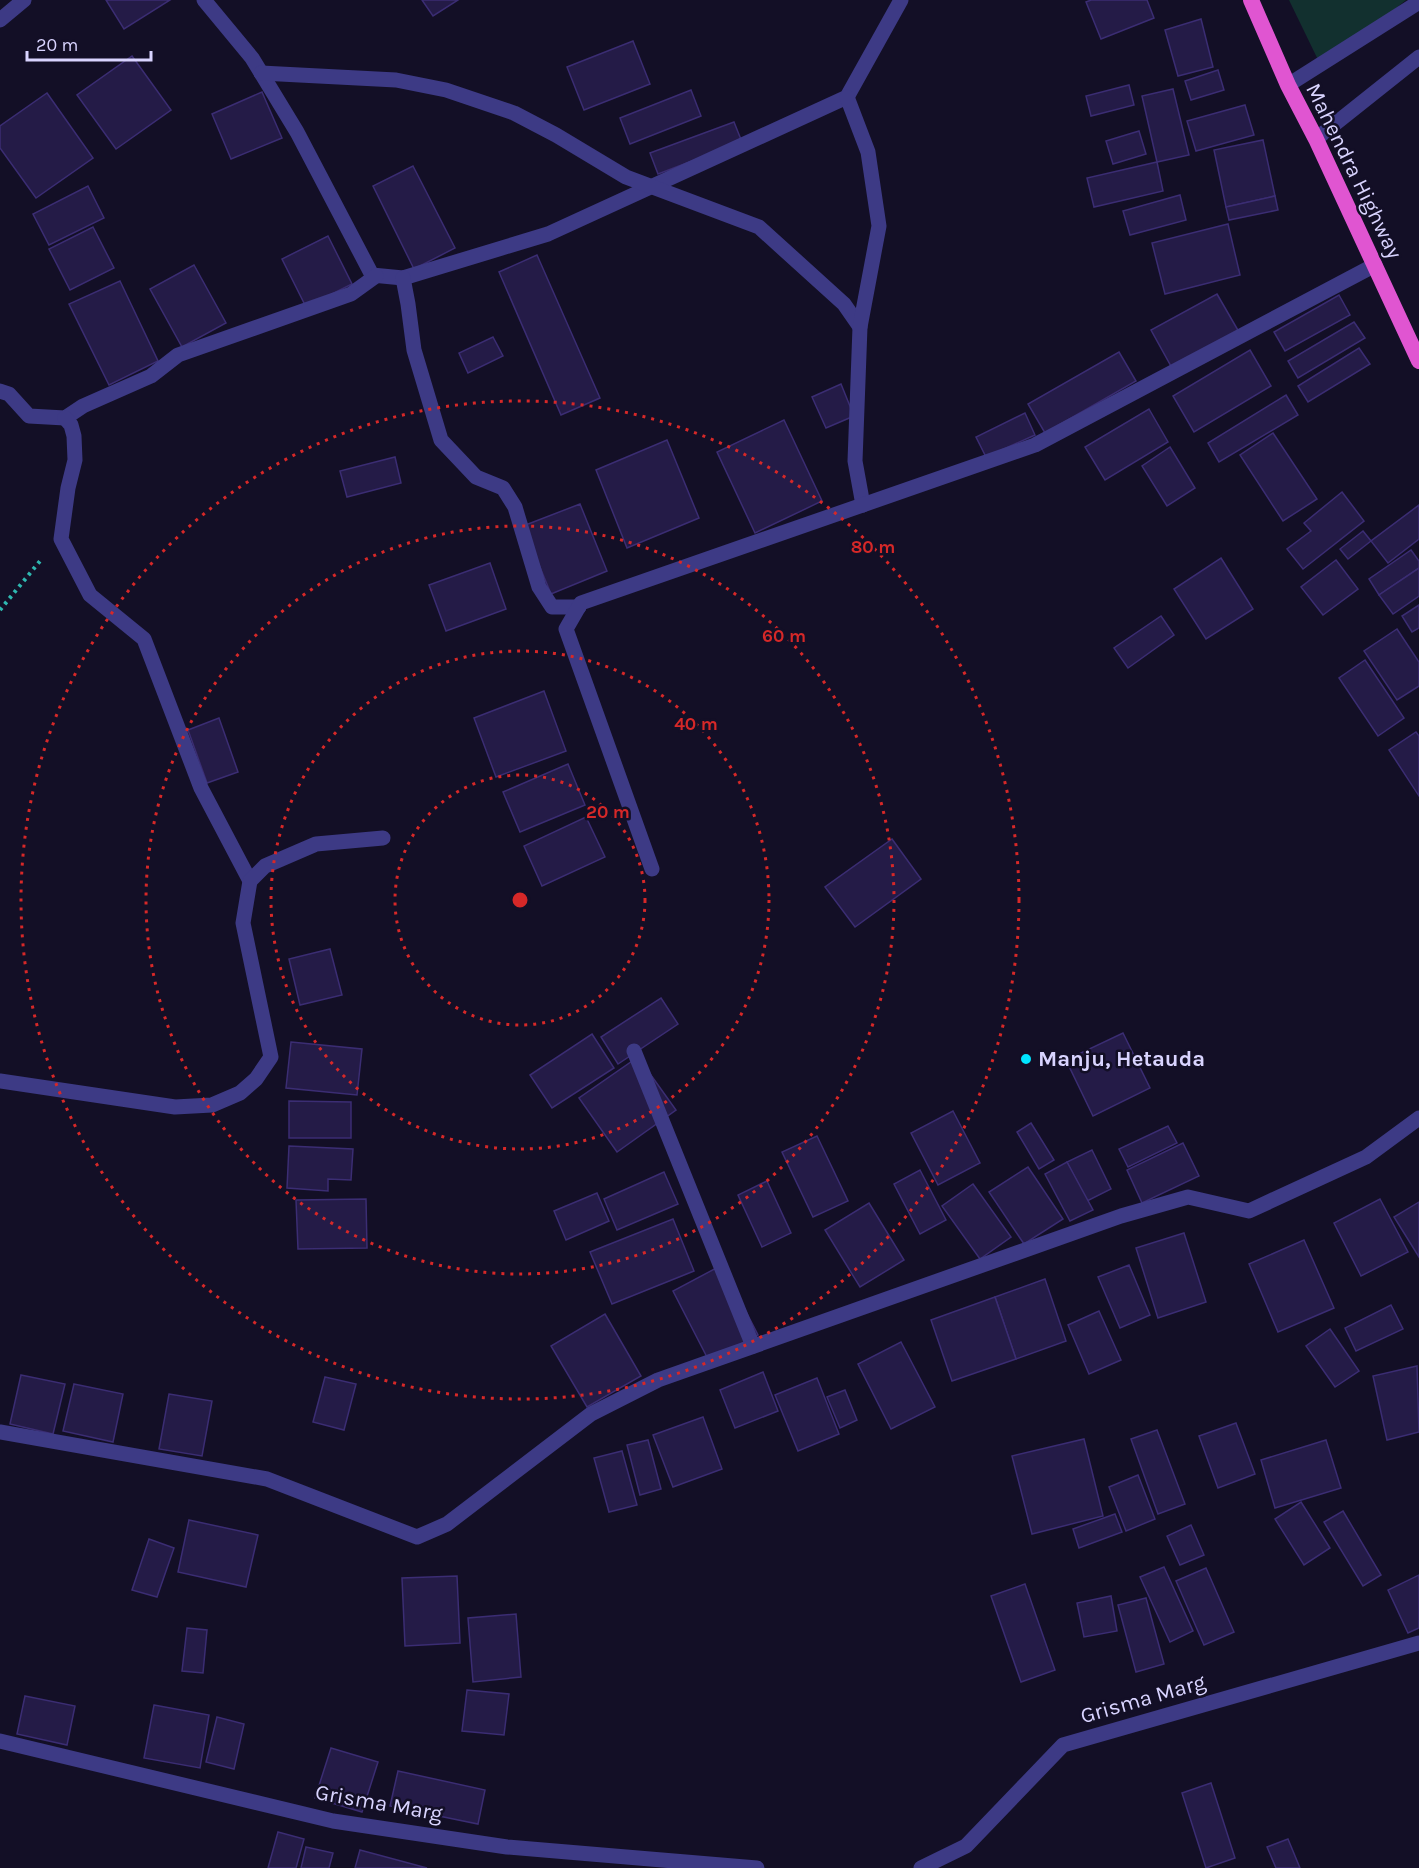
<svg xmlns="http://www.w3.org/2000/svg" width="1419" height="1868" font-family="Karla,sans-serif">
<style>
.green{fill:#12302f}
.building{fill:#241b47;stroke:#3b2d73;stroke-width:1.5}
.lines{fill:none;stroke-linecap:round;stroke-linejoin:round}
.path{stroke:#2fb8b0;stroke-width:4;stroke-dasharray:3 4.5;stroke-linecap:butt}
.service{stroke:#3d3a85;stroke-width:15}
.minor{stroke:#3d3a85;stroke-width:15}
.trunk{stroke:#e055d1;stroke-width:16}
.ring{fill:none;stroke:#d62828;stroke-width:3;stroke-dasharray:3 6}
.poi-dot{fill:#00e5ff;stroke:#130f26;stroke-width:2}
.labels{text-anchor:middle;dominant-baseline:central;stroke-width:5;stroke-linejoin:round;paint-order:stroke}
.street-label{font-size:22px;fill:#d9d4ff;stroke:#130f26}
.poi-label{font-size:22px;font-weight:bold;fill:#d9d4ff;stroke:#130f26;text-anchor:start}
.centre{fill:#d62828;stroke:#130f26;stroke-width:3}
.ring-label{font-size:18px;text-anchor:middle;font-weight:bold;fill:#d62828;stroke:#130f26;stroke-width:5;stroke-linejoin:round;paint-order:stroke}
</style>
<rect width="100%" height="100%" fill="#130f26"/>
<!-- green -->
<polygon class="green" points="1289,0 1406,0 1322,68"/>
<!-- building -->
<g class="building">
<polygon points="106,0 170,0 124,29"/>
<polygon points="422,0 458,0 433,16"/>
<polygon points="1091,0 1147,0 1154,18 1101,39 1086,2"/>
<polygon points="1201,19 1213,67 1178,76 1165,30"/>
<polygon points="633,41 650,84 584,110 567,67"/>
<polygon points="132,56 171,110 116,149 77,95"/>
<polygon points="1218,70 1224,90 1191,100 1185,81"/>
<polygon points="1129,85 1134,105 1091,116 1086,96"/>
<polygon points="1173,89 1189,155 1157,162 1142,96"/>
<polygon points="691,90 701,116 630,144 620,118"/>
<polygon points="262,92 282,138 231,159 212,114"/>
<polygon points="47,93 93,158 36,198 0,148 0,126"/>
<polygon points="1245,105 1254,135 1196,151 1187,121"/>
<polygon points="734,122 742,142 658,174 650,153"/>
<polygon points="1139,131 1146,154 1113,164 1106,141"/>
<polygon points="1263,140 1275,196 1226,207 1214,150"/>
<polygon points="1157,162 1163,191 1094,207 1087,178"/>
<polygon points="413,166 455,248 414,269 373,186"/>
<polygon points="88,186 104,218 49,245 33,214"/>
<polygon points="1180,195 1186,220 1130,235 1123,211"/>
<polygon points="1275,196 1278,210 1229,220 1226,207"/>
<polygon points="1228,224 1240,275 1165,294 1152,243"/>
<polygon points="93,227 114,268 70,290 49,249"/>
<polygon points="328,236 352,284 306,307 282,259"/>
<polygon points="537,255 600,398 561,415 499,272"/>
<polygon points="194,265 226,323 182,347 150,289"/>
<polygon points="120,281 158,361 109,385 69,304"/>
<polygon points="1217,294 1239,332 1172,368 1151,330"/>
<polygon points="1339,295 1350,315 1285,351 1274,332"/>
<polygon points="1354,322 1365,338 1298,378 1288,361"/>
<polygon points="493,337 503,356 468,373 459,353"/>
<polygon points="1359,348 1370,364 1308,402 1298,386"/>
<polygon points="1250,350 1271,386 1194,432 1173,396"/>
<polygon points="1119,352 1136,381 1045,433 1028,404"/>
<polygon points="841,384 854,416 826,428 812,397"/>
<polygon points="1286,395 1298,415 1219,462 1208,443"/>
<polygon points="1149,409 1168,442 1105,480 1085,447"/>
<polygon points="1025,413 1035,435 986,457 976,437"/>
<polygon points="784,420 822,501 755,533 717,452"/>
<polygon points="1273,433 1317,499 1283,521 1240,455"/>
<polygon points="667,440 699,518 627,548 596,470"/>
<polygon points="1170,447 1195,488 1167,506 1142,466"/>
<polygon points="395,457 401,483 347,497 340,471"/>
<polygon points="1342,492 1364,521 1303,569 1287,549 1311,531 1304,523"/>
<polygon points="580,504 607,571 551,594 523,526"/>
<polygon points="1419,505 1419,539 1388,563 1371,541"/>
<polygon points="1363,531 1371,541 1348,559 1340,549"/>
<polygon points="1411,550 1419,561 1419,568 1379,595 1369,579"/>
<polygon points="1221,558 1253,609 1206,639 1174,589"/>
<polygon points="1336,560 1358,589 1323,615 1301,587"/>
<polygon points="490,563 506,609 446,631 429,585"/>
<polygon points="1419,568 1419,596 1393,614 1379,595"/>
<polygon points="1419,605 1419,628 1412,632 1402,616"/>
<polygon points="1161,616 1174,635 1128,668 1114,648"/>
<polygon points="1397,629 1419,662 1419,686 1397,700 1364,651"/>
<polygon points="1365,660 1404,718 1378,736 1339,678"/>
<polygon points="544,691 566,751 496,777 474,718"/>
<polygon points="219,718 238,772 207,783 188,730"/>
<polygon points="1416,732 1419,736 1419,796 1389,750"/>
<polygon points="568,764 585,805 520,832 503,792"/>
<polygon points="586,817 605,857 542,886 524,846"/>
<polygon points="892,839 921,879 855,927 825,887"/>
<polygon points="330,949 342,995 300,1005 289,959"/>
<polygon points="661,998 678,1024 618,1064 601,1037"/>
<polygon points="1123,1033 1150,1088 1093,1116 1066,1060"/>
<polygon points="592,1034 614,1068 552,1108 530,1075"/>
<polygon points="291,1042 362,1049 357,1095 286,1088"/>
<polygon points="638,1057 676,1110 617,1152 579,1098"/>
<polygon points="289,1101 351,1102 351,1138 289,1138"/>
<polygon points="953,1111 980,1163 938,1185 911,1133"/>
<polygon points="1031,1123 1054,1160 1039,1169 1017,1132"/>
<polygon points="1168,1126 1177,1143 1128,1167 1119,1149"/>
<polygon points="817,1136 848,1201 813,1217 782,1152"/>
<polygon points="1183,1143 1199,1176 1142,1203 1127,1170"/>
<polygon points="289,1146 353,1149 351,1180 328,1179 328,1191 287,1188"/>
<polygon points="1092,1150 1111,1189 1087,1201 1067,1162"/>
<polygon points="1067,1162 1093,1210 1070,1221 1045,1174"/>
<polygon points="1028,1167 1063,1219 1024,1244 989,1192"/>
<polygon points="920,1170 946,1220 920,1234 894,1184"/>
<polygon points="664,1172 678,1204 617,1230 604,1199"/>
<polygon points="767,1181 791,1233 762,1247 738,1195"/>
<polygon points="973,1184 1011,1237 980,1259 942,1206"/>
<polygon points="597,1193 609,1221 566,1240 554,1211"/>
<polygon points="366,1199 367,1248 298,1249 296,1200"/>
<polygon points="1380,1199 1408,1252 1361,1276 1334,1223"/>
<polygon points="1419,1202 1419,1257 1394,1217"/>
<polygon points="869,1203 904,1260 860,1287 825,1230"/>
<polygon points="673,1219 694,1271 612,1304 590,1252"/>
<polygon points="1184,1233 1206,1302 1158,1318 1136,1248"/>
<polygon points="1304,1240 1334,1308 1278,1332 1249,1264"/>
<polygon points="722,1265 758,1335 709,1361 673,1291"/>
<polygon points="1129,1265 1150,1315 1120,1328 1098,1277"/>
<polygon points="1045,1279 1066,1341 1016,1359 995,1297"/>
<polygon points="995,1297 1016,1359 952,1381 931,1320"/>
<polygon points="1391,1305 1403,1329 1356,1351 1345,1328"/>
<polygon points="1099,1311 1121,1360 1089,1374 1068,1325"/>
<polygon points="605,1314 641,1376 587,1407 551,1346"/>
<polygon points="1330,1329 1359,1371 1335,1387 1306,1346"/>
<polygon points="901,1342 935,1407 891,1429 858,1364"/>
<polygon points="1417,1366 1419,1432 1387,1440 1373,1376"/>
<polygon points="763,1372 778,1411 735,1428 720,1390"/>
<polygon points="21,1375 65,1384 53,1434 10,1424"/>
<polygon points="325,1377 356,1384 344,1430 313,1422"/>
<polygon points="817,1378 839,1434 798,1451 775,1395"/>
<polygon points="74,1384 123,1394 113,1442 63,1431"/>
<polygon points="845,1390 857,1420 840,1428 827,1397"/>
<polygon points="169,1394 212,1401 202,1456 159,1449"/>
<polygon points="703,1417 722,1469 673,1487 653,1435"/>
<polygon points="1236,1423 1255,1474 1218,1488 1199,1436"/>
<polygon points="1157,1430 1185,1504 1158,1514 1131,1439"/>
<polygon points="1084,1439 1103,1516 1032,1534 1012,1456"/>
<polygon points="648,1440 661,1489 640,1495 627,1445"/>
<polygon points="1326,1440 1341,1488 1275,1508 1261,1460"/>
<polygon points="622,1451 637,1505 609,1512 594,1458"/>
<polygon points="1138,1475 1155,1519 1126,1531 1109,1487"/>
<polygon points="1301,1502 1330,1548 1304,1565 1275,1519"/>
<polygon points="1343,1511 1381,1575 1363,1586 1324,1522"/>
<polygon points="1115,1514 1122,1532 1079,1548 1073,1529"/>
<polygon points="189,1520 258,1535 246,1587 178,1572"/>
<polygon points="1191,1525 1204,1555 1180,1565 1167,1536"/>
<polygon points="149,1539 174,1548 157,1597 132,1590"/>
<polygon points="1164,1567 1193,1631 1170,1642 1140,1577"/>
<polygon points="1206,1568 1234,1632 1204,1645 1176,1581"/>
<polygon points="1419,1575 1419,1628 1408,1633 1388,1590"/>
<polygon points="457,1576 460,1643 405,1646 402,1578"/>
<polygon points="1025,1584 1055,1670 1021,1682 991,1596"/>
<polygon points="1111,1596 1117,1631 1084,1637 1077,1603"/>
<polygon points="1146,1598 1164,1664 1136,1672 1118,1605"/>
<polygon points="516,1614 521,1677 473,1682 468,1618"/>
<polygon points="187,1628 207,1630 203,1673 182,1671"/>
<polygon points="467,1690 509,1694 504,1735 462,1731"/>
<polygon points="25,1696 75,1706 67,1745 17,1734"/>
<polygon points="154,1705 209,1715 200,1768 144,1758"/>
<polygon points="217,1717 244,1724 234,1769 206,1762"/>
<polygon points="331,1748 378,1762 362,1812 315,1798"/>
<polygon points="398,1771 485,1790 478,1824 390,1806"/>
<polygon points="1211,1783 1235,1858 1206,1868 1182,1793"/>
<polygon points="278,1832 304,1839 296,1868 268,1868"/>
<polygon points="1288,1839 1300,1868 1276,1868 1267,1847"/>
<polygon points="306,1847 333,1853 329,1868 301,1868"/>
<polygon points="360,1850 427,1868 355,1868"/>
</g>
<g class="lines">
<!-- path -->
<polyline class="path" points="0,610 40,561"/>
<!-- service -->
<polyline class="service" points="634,1051 753,1346"/>
<!-- minor -->
<g class="minor">
<polyline points="204,0 252,58 297,132 372,275 403,278 548,234 847,97 901,0"/>
<polyline points="0,20 24,0"/>
<polyline points="261,73 396,80 446,90 514,113 556,135 626,177 759,227 844,304 860,327"/>
<polyline points="1288,85 1419,2"/>
<polyline points="847,97 868,152 879,226 860,327 855,461 863,505"/>
<polyline points="1316,139 1419,57"/>
<polyline points="403,278 408,304 414,350 441,440 476,477 503,488 515,507 539,587 552,607 579,607"/>
<polyline points="0,391 9,394 29,416 65,418 83,406 151,376 178,355 351,294 376,276"/>
<polyline points="65,418 71,425 74,436 75,460 68,488 61,539 90,595 144,639 201,788 250,881"/>
<polyline points="652,869 566,629 581,603 1035,445 1375,265"/>
<polyline points="0,1081 175,1107 212,1105 240,1093 256,1079 271,1057 243,923 250,881 265,866 316,844 383,838"/>
<polyline points="0,1432 267,1479 417,1537 447,1524 591,1414 658,1380 1121,1216 1188,1197 1249,1211 1366,1157 1419,1118"/>
<polyline points="0,1741 333,1821 507,1847 757,1868"/>
<polyline points="921,1868 966,1846 1063,1745 1419,1643"/>
</g>
<!-- trunk -->
<polyline class="trunk" points="1251,0 1288,85 1316,139 1419,361"/>
</g>
<!-- distance rings -->
<g class="ring">
<circle cx="520" cy="900" r="125"/>
<circle cx="520" cy="900" r="249"/>
<circle cx="520" cy="900" r="374"/>
<circle cx="520" cy="900" r="499"/>
</g>
<!-- markers -->
<circle class="poi-dot" cx="1026" cy="1059" r="6"/>
<g class="labels">
<!-- street labels -->
<g class="street-label">
<text transform="translate(1354 171) rotate(64)">Mahendra Highway</text>
<text transform="translate(1143 1699) rotate(-16)">Grisma Marg</text>
<text transform="translate(379 1803) rotate(10)">Grisma Marg</text>
</g>
<!-- poi labels -->
<g class="poi-label">
<text x="1038" y="1059">Manju, Hetauda</text>
</g>
</g>
<circle cx="520" cy="900" r="9" class="centre"/>
<g class="ring-label">
<text x="873" y="553">80 m</text>
<text x="784" y="642">60 m</text>
<text x="696" y="730">40 m</text>
<text x="608" y="818">20 m</text>
</g>
<!-- scale -->
<path d="M27 51v9h124v-9" fill="none" stroke="#d9d4ff" stroke-width="3"/>
<text x="36" y="51" font-size="18" fill="#d9d4ff" stroke="#130f26" stroke-width="4.5" paint-order="stroke">20 m</text>
</svg>
